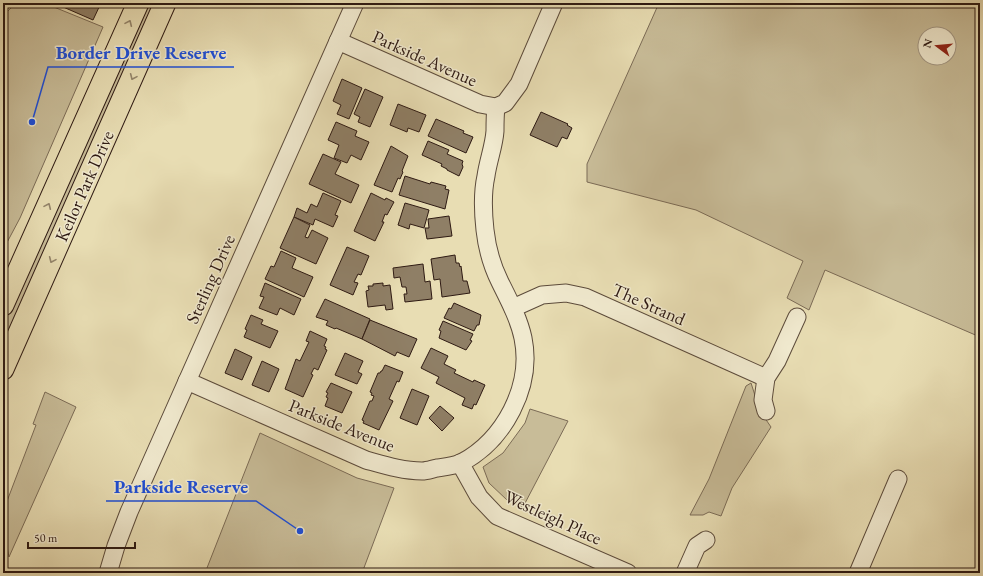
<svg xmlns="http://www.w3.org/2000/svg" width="983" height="576" font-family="'EB Garamond',serif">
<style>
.green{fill:#c8bc98;stroke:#7b6b56;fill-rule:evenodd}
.building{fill:#8f7f66;stroke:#2e1a13}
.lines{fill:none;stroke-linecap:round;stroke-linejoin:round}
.minor-casing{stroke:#5c4b3b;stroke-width:19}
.major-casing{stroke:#2e1a13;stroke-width:23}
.minor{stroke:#f0e9ce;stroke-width:17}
.major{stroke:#e8ddb3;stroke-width:21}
.oneway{stroke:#94856b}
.labels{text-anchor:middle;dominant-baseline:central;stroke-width:3;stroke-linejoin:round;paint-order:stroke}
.street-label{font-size:18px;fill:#2e1a13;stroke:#f0e9ce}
.leader{fill:none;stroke:#1d4ed8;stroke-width:1.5}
.callout-dot{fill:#1d4ed8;stroke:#f0e9ce;stroke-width:1.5}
.callout-label{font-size:19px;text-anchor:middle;font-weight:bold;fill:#1d4ed8;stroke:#f0e9ce;stroke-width:3;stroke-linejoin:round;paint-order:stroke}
</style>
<rect width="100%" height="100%" fill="#e8ddb3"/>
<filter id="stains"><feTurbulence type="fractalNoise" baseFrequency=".005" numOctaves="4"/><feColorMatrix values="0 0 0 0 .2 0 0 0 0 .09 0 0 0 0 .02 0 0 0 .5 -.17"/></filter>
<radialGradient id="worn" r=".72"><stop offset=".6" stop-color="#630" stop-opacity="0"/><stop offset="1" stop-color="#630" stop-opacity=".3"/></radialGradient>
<!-- green -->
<g class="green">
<polygon points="16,3 44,3 103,27 20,218 3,250 3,16"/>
<polygon points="147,3 156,3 3,350 3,324"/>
<path d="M659 3H980V337L825 270 809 310 787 298 803 261 696 210 587 182V164ZM925 34H949V58H925Z"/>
<polygon points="751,383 760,411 771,427 732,488 721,516 709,512 703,515 690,515 709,479 746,386"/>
<polygon points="45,392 76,407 9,557 4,531 4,509 36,425 33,424"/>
<polygon points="530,409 568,421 523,507 507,500 489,483 483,467 503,453 525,423"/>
<polygon points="260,433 357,478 394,488 362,573 205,573"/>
</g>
<!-- building -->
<g class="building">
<polygon points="54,3 101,3 93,20"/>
<polygon points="342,79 362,88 349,119 337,114 341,105 333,101"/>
<polygon points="365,89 383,97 370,127 358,122 360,117 354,114"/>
<polygon points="398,104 426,115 419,132 408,128 407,132 390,125"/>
<polygon points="541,112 568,124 567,125 572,128 567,139 562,137 557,147 530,135"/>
<polygon points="436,119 464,131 463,133 473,137 466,153 428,136"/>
<polygon points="336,122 357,131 355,136 369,142 361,160 351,155 347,163 334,158 339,145 328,140"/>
<polygon points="428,141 449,150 447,154 463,161 462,164 463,167 459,176 447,170 447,169 441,166 442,164 422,155"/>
<polygon points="391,146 408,156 402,171 403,172 400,179 398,178 392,192 374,185"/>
<polygon points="323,154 341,162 335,174 359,185 351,203 309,184"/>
<polygon points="405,176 430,184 431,182 446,186 445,189 449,190 445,209 399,195"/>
<polygon points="323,193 341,201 335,215 338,216 333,227 315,219 313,225 294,217 297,208 307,213 311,204 317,207"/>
<polygon points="371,193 385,200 386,198 394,202 387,215 385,214 382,222 384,222 375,241 354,231"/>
<polygon points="405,203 429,210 424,228 410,224 409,229 398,225"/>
<polygon points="449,216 452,236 427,239 425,228 429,228 428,219"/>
<polygon points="294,217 310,225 305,237 308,238 312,230 328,238 316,264 280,248"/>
<polygon points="347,247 369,256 361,275 358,274 354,282 358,283 353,295 330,285"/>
<polygon points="281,251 296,258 292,268 313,277 304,297 265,279 271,266 274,267"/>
<polygon points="455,255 456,263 459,263 460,267 461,266 463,281 467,281 470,293 442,297 440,279 434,280 431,259"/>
<polygon points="423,264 425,282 430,281 432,299 405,302 404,294 407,294 406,287 402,287 400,277 394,278 393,268"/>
<polygon points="265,283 301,299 294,315 280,308 277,315 259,308 264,297 260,296"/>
<polygon points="383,283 383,286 390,285 393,309 386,310 385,305 368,307 366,291 369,290 368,286 373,286 373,284"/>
<polygon points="325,299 370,319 362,339 336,328 335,329 326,325 328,321 316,317"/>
<polygon points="454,303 481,315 479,325 477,325 474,331 444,318 449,308 451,309"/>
<polygon points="251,315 263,320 261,324 278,331 270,348 244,337 247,330 245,329"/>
<polygon points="370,320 417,339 409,357 397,352 395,356 362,339"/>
<polygon points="443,321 473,334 470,340 472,341 466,350 439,338 441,331 439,330"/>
<polygon points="310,331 327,339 324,346 326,347 325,349 327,350 318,370 314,368 311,374 313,375 303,397 285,389 296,359 300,361 309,342 306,341"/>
<polygon points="431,348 448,356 444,364 456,370 454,373 473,382 474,380 485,385 476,405 474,404 472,409 462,405 465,398 436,383 439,377 421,368"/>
<polygon points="235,349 252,357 242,380 225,373"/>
<polygon points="345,353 363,361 358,372 362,374 357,384 335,375"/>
<polygon points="262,361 279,369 269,392 252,385"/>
<polygon points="385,365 403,372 399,382 397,381 389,399 393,401 379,430 363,423 364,421 362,420 370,401 372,401 374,396 371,395 372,393 370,392 378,373 380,373 381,371 382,371"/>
<polygon points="331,383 352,392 342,413 325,406 328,398 326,397 328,393 326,392"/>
<polygon points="412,389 429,396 417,425 400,418"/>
<polygon points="440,406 454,418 442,431 429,418"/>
</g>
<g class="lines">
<defs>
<g id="minor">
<polyline points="338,41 480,104 496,107 505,103 519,84 554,3"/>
<polyline points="513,308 542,295 566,293 585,297 766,378"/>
<path d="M187 381 366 460C384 465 403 471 422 471 427 471 432 469 437 468 444 467 454 466 461 463 504 440 533 387 523 338 519 319 509 300 500 282 492 266 487 248 485 230 483 212 482 194 486 176 488 161 494 146 495 131 495 123 495 115 496 107"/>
<polyline points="766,411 763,400 766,378 777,361 797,317"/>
<polyline points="460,463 479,497 497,516 628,573"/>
<polyline points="108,573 116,546 129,512 355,3"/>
<polyline points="685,573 697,546 706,540"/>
<polyline points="858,573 898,479"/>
</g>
<g id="major">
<polyline points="3,305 138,3"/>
<polyline points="3,369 165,3"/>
</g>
</defs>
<!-- minor casing -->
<use href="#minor" class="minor-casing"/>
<!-- major casing -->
<use href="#major" class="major-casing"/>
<!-- minor -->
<use href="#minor" class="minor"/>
<!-- major -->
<use href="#major" class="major"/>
</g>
<!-- one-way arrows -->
<defs><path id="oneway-chevron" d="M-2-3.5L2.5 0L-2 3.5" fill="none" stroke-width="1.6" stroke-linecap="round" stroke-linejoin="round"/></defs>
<g class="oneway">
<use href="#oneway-chevron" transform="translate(129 23) rotate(-66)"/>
<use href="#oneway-chevron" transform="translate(133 77) rotate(114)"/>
<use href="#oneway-chevron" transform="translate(48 206) rotate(-66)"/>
<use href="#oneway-chevron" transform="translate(52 260) rotate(114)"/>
</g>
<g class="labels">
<!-- street labels -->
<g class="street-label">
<text transform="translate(425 58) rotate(24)">Parkside Avenue</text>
<text transform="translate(84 186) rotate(-66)">Keilor Park Drive</text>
<text transform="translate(210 279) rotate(-66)">Sterling Drive</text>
<text transform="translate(649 304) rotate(24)">The Strand</text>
<text transform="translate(342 425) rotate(22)">Parkside Avenue</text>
<text transform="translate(553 517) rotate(25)">Westleigh Place</text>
</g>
</g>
<!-- callouts -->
<path class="leader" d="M32 122L48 67H234M300 531L256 501H106"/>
<g class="callout-dot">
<circle cx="32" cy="122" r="4"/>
<circle cx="300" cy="531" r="4"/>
</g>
<g class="callout-label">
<text x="141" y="59">Border Drive Reserve</text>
<text x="181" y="493">Parkside Reserve</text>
</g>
<!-- margin -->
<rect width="983" height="576" fill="none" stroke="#e8ddb3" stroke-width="16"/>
<rect x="4" y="4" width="975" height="568" fill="none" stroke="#2e1a13" stroke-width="2"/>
<rect x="8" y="8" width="967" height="560" fill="none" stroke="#2e1a13"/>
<!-- north arrow -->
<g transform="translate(937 46) rotate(286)"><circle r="19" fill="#f0e9ce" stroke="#a29683"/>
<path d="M0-3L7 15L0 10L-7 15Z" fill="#8f2418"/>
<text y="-6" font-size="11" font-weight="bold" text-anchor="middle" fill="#2e1a13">N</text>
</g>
<!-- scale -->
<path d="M28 542v6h107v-6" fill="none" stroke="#2e1a13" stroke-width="2"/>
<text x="34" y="542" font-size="12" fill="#2e1a13" stroke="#f0e9ce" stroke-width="3" paint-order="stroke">50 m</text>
<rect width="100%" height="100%" filter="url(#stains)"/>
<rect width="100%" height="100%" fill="url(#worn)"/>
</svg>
